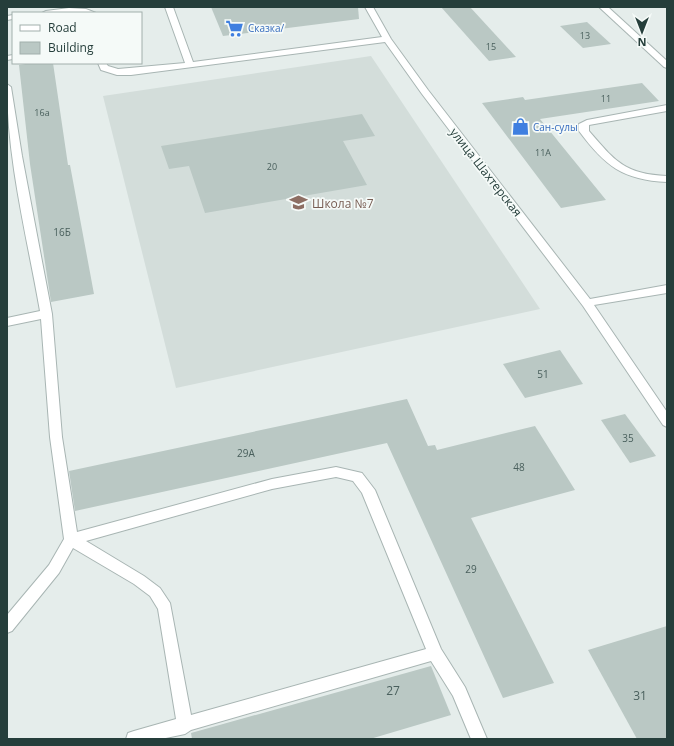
<svg xmlns="http://www.w3.org/2000/svg" width="674" height="746" font-family="'Open Sans',sans-serif">
<style>
.built{fill:#d3ddda}
.building{fill:#bac8c4}
.lines{fill:none;stroke-linecap:round;stroke-linejoin:round}
.minor-casing{stroke:#a8b5b3;stroke-width:2}
.minor{fill:#fff;fill-rule:evenodd}
.labels{text-anchor:middle;dominant-baseline:central;stroke-width:3.5;stroke-linejoin:round;paint-order:stroke}
.far-number-label{font-size:9px;fill:#4a605d}
.far-shop-label{font-size:10px;fill:#366cbe;stroke:#f5faf8;text-anchor:start}
.number-label{font-size:10px;fill:#4a605d}
.street-label{font-size:12px;fill:#253e3b;stroke:#f5faf8}
.education-label{font-size:12px;fill:#785e54;stroke:#f5faf8;text-anchor:start}
.near-number-label{font-size:12px;fill:#4a605d}
</style>
<rect width="100%" height="100%" fill="#e5edeb"/>
<!-- built -->
<polygon class="built" points="371,56 540,309 176,388 103,96"/>
<!-- building -->
<g class="building">
<polygon points="211,7 358,7 359,19 223,36"/>
<polygon points="441,7 470,7 516,57 489,61"/>
<polygon points="587,22 611,44 583,48 560,26"/>
<polygon points="32,63 53,63 68,165 70,165 94,294 51,302 30,164 19,65"/>
<polygon points="642,83 659,101 540,119 606,200 561,208 482,103 523,97 525,100"/>
<polygon points="362,114 375,136 343,141 367,185 205,213 189,166 169,169 161,146"/>
<polygon points="560,350 583,384 525,398 503,364"/>
<polygon points="407,399 428,446 435,445 437,450 535,426 575,490 471,518 554,683 503,698 387,443 75,511 69,471"/>
<polygon points="625,414 656,456 630,463 601,420"/>
<polygon points="667,626 667,739 637,739 588,650"/>
<polygon points="431,666 451,715 370,739 192,739 191,733"/>
</g>
<g class="lines">
<defs>
<g id="minor">
<polygon points="165,7 173,7 193,62 382,37 365,7 373,7 391,39 428,90 590,299 667,285 667,293 594,305 667,412 667,427 663,425 583,306 422,94 385,42 131,75 117,75 101,70 98,63 106,63 108,66 118,69 185,63"/>
<polygon points="599,7 608,7 667,61 667,68 664,67"/>
<polygon points="69,8 86,9 96,13 42,13 46,11"/>
<polygon points="13,15 13,19 7,20 7,16"/>
<polygon points="13,55 13,59 7,60 7,56"/>
<path d="M7 84 11 87 22 156 52 314 62 437 77 532 272 479 336 467 362 473 375 490 441 649 465 687 487 739H471L453 696 431 661 191 730 185 734 161 739H126L128 733 134 731 176 719 158 609 150 596 134 584 73 548 59 573 12 631 7 633V615L49 565 64 539 50 437 41 319 7 326V318L40 311C27 237 7 160 7 84ZM336 477 353 481 362 493 426 649 191 715 170 603 160 588 144 576 86 541 272 489Z"/>
<path d="M667 105V111L589 125V131C615 161 624 174 667 176V182C623 180 605 166 579 131V124L587 120Z"/>
</g>
</defs>
<!-- minor casing -->
<use href="#minor" class="minor-casing"/>
<!-- minor -->
<use href="#minor" class="minor"/>
</g>
<!-- icons -->
<defs>
<symbol id="supermarket-bare" viewBox="-9 -9 18 18"><path d="M-6-5.5h2.5l.6 2H6L4.5 2H-2.5L-4.4-4H-6ZM-1.5 3.2a1.3 1.3 0 1 0 .1 0ZM3 3.2a1.3 1.3 0 1 0 .1 0Z" fill="#3f7fe0" stroke="#f5faf8" stroke-width="2.5" paint-order="stroke"/></symbol>
<symbol id="shop-bare" viewBox="-9 -9 18 18"><path d="M-5-2.5h2.3a2.7 3.5 0 0 1 5.4 0H5L5.5 6h-11ZM-1.5-2.5h3a1.5 2.3 0 0 0-3 0Z" fill="#3f7fe0" stroke="#f5faf8" stroke-width="2.5" paint-order="stroke"/></symbol>
<symbol id="school-bare" viewBox="-9 -9 18 18"><path d="M0-5L7-2L0 1L-7-2ZM-4 1L0 2.5L4 1V4Q0 6-4 4Z" fill="#8d6e63" stroke="#f5faf8" stroke-width="2.5" paint-order="stroke"/></symbol>
</defs>
<g fill-rule="evenodd">
<use href="#supermarket-bare" x="222" y="16" width="25" height="25"/>
<use href="#shop-bare" x="508" y="114" width="25" height="25"/>
<use href="#school-bare" x="286" y="190" width="25" height="25"/>
</g>
<g class="labels">
<!-- far-number labels -->
<g class="far-number-label">
<text x="585" y="35">13</text>
<text x="491" y="46">15</text>
<text x="606" y="98">11</text>
<text x="42" y="112">16а</text>
<text x="543" y="152">11А</text>
<text x="272" y="166">20</text>
</g>
<!-- far-shop labels -->
<g class="far-shop-label">
<text x="248" y="28">Сказка/</text>
<text x="533" y="127">Сан-сулы</text>
</g>
<!-- number labels -->
<g class="number-label">
<text x="62" y="232">16Б</text>
<text x="543" y="374">51</text>
<text x="628" y="438">35</text>
<text x="246" y="453">29А</text>
<text x="519" y="467">48</text>
<text x="471" y="569">29</text>
</g>
<!-- street labels -->
<g class="street-label">
<text transform="translate(486 172) rotate(52)">улица Шахтерская</text>
</g>
<!-- education labels -->
<g class="education-label">
<text x="312" y="203">Школа №7</text>
</g>
<!-- near-number labels -->
<g class="near-number-label">
<text x="393" y="690">27</text>
<text x="640" y="695">31</text>
</g>
</g>
<!-- border -->
<rect width="674" height="746" fill="none" stroke="#253e3b" stroke-width="16"/>
<!-- legend -->
<rect x="12" y="12" width="130" height="52" fill="#f5faf8" stroke="#a2afac"/>
<rect x="20" y="25" width="20" height="6" fill="#ffffff" stroke="#a2afac"/>
<text x="48" y="32" font-size="12" fill="#253e3b">Road</text>
<rect x="20" y="42" width="20" height="12" fill="#bac8c4" stroke="#a2afac"/>
<text x="48" y="52" font-size="12" fill="#253e3b">Building</text>
<!-- north arrow -->
<g transform="translate(642 32) rotate(180)" stroke="#f5faf8" stroke-width="3" paint-order="stroke">
<path d="M0-3L7 15L0 10L-7 15Z" fill="#253e3b"/>
<text y="-6" font-size="11" font-weight="bold" text-anchor="middle" fill="#253e3b">N</text>
</g>
</svg>
